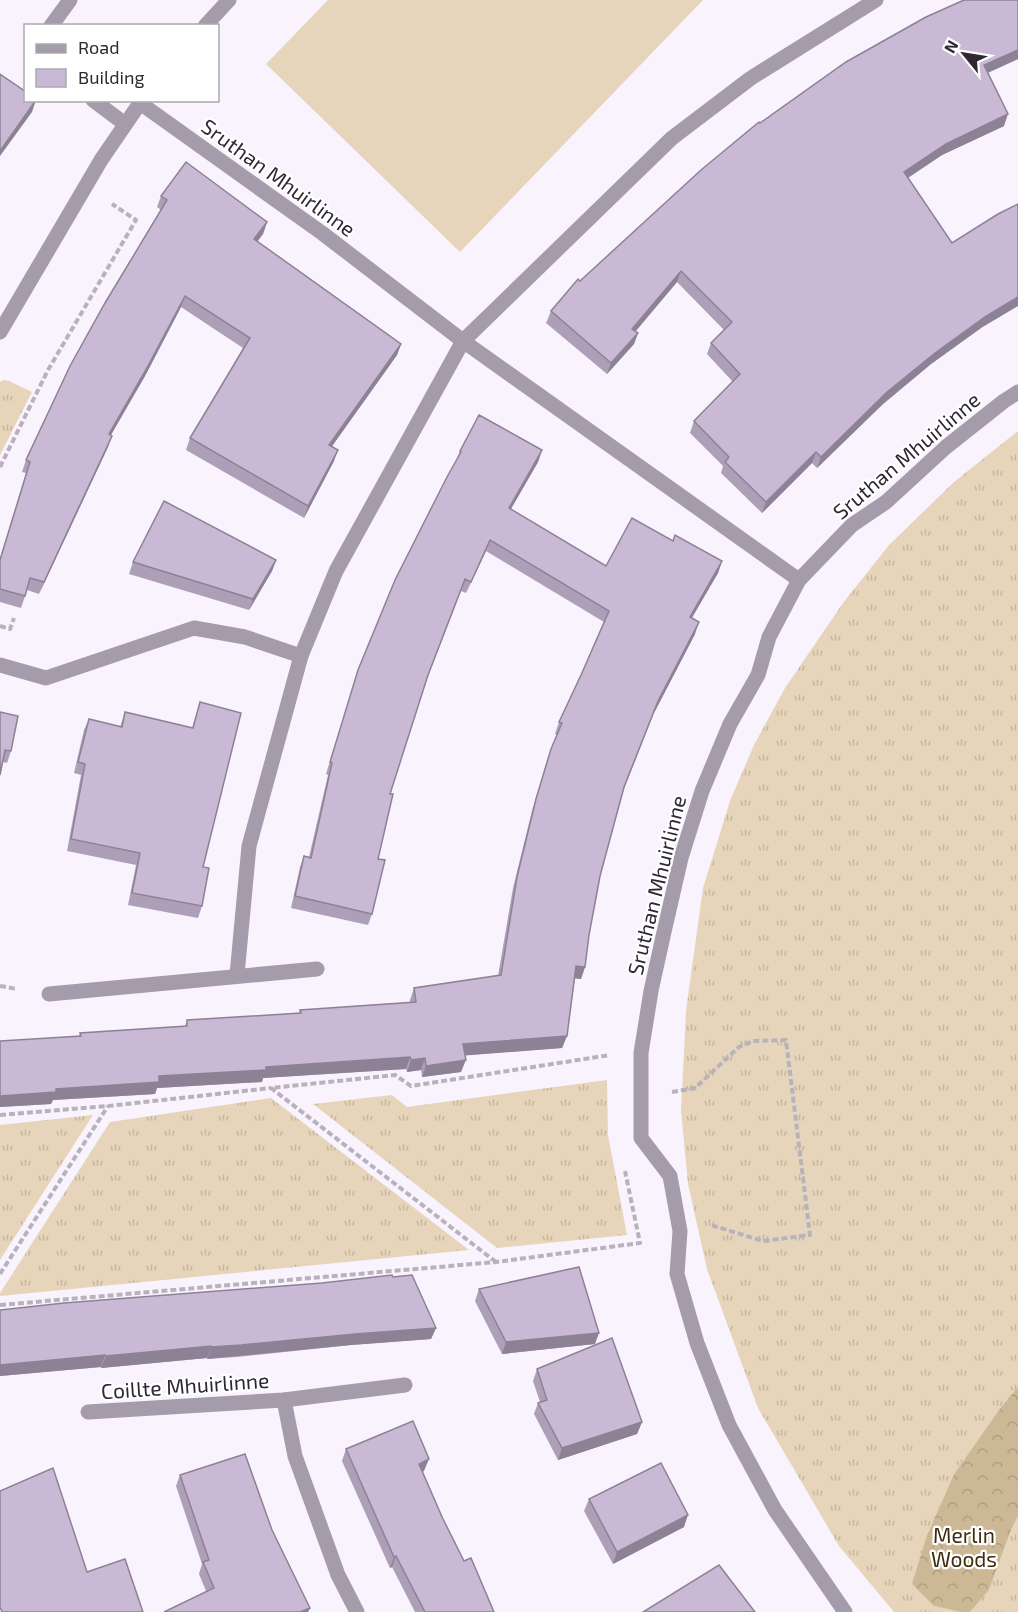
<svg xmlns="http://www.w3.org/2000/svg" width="1018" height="1612" font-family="'Exo 2',sans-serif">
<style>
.grass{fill:url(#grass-tufts)}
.forest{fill:url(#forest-crowns)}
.pitch{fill:#e6d5ba}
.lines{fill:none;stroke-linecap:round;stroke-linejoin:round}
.path{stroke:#b8b2bd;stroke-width:4;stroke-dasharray:6 3;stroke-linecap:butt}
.minor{stroke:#a59cab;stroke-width:15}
.wall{fill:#ad9fb7}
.shaded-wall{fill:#8d8295}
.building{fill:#c9b9d5;stroke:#8d8295;stroke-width:1.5}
.labels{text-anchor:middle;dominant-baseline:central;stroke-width:4.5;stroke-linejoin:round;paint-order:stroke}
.street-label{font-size:21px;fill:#2e2833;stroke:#fff}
.park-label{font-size:21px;fill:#3d2d0f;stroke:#fff}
</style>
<defs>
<pattern id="grass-tufts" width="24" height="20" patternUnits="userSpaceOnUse" patternTransform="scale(1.5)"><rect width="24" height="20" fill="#e6d5ba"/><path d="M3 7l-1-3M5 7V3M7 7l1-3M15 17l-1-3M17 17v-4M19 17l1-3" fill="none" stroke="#c6b7a0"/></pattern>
<pattern id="forest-crowns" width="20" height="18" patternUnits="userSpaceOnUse" patternTransform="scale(1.5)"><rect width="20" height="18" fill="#cdb895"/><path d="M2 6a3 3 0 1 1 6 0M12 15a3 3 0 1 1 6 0" fill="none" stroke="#b09e81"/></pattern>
</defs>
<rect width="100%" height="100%" fill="#f9f3fe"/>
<!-- grass -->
<g class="grass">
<polygon points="3,380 9,381 32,392 0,455 0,382"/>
<polygon points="1018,431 1018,1387 1001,1407 954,1474 927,1535 934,1606 962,1612 894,1612 839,1546 758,1408 707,1269 688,1184 681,1111 686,1011 703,888 730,801 754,745 785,688 843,603 889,545 954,482"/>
<polygon points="607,1080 608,1135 627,1235 497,1248 313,1104 392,1095 407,1107"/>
<polygon points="271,1098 469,1250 0,1296 0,1293 110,1122"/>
<polygon points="93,1115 0,1260 0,1125"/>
<polygon points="1018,1516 1018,1612 970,1612 989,1590 1011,1530"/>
</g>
<!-- forest -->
<polygon class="forest" points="1018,1387 1018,1516 1011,1530 989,1590 970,1612 961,1612 934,1606 912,1584 927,1535 954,1474 1001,1407"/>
<!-- pitch -->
<polygon class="pitch" points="328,0 703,0 460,252 266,64"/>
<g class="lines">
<!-- path -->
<g class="path">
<polyline points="0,467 48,370 136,220 112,204"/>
<polyline points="0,626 10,629 14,618"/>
<polyline points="0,986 17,989"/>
<polyline points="672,1092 695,1088 739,1047 753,1041 786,1040 810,1235 763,1241 711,1225"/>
<polyline points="0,1115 108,1106 271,1088"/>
<polyline points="496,1262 271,1088 395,1075 411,1086 610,1055"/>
<polyline points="0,1274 108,1106"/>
<polyline points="0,1305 496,1262 640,1243 625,1171"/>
</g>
<!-- minor -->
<g class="minor">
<polyline points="51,26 70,0"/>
<polyline points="205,26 229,0"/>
<polyline points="93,100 125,124"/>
<polyline points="0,332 101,160 140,103 322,233 463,341 799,580"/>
<polyline points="0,665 46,678 194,628 245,637 301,656"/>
<polyline points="237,975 249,846 301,656 336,571 463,341 672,138 751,78 876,0"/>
<polyline points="49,994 317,969"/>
<polyline points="284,1400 295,1456 338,1575 357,1612"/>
<polyline points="88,1412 284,1400 405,1385"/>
<polyline points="845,1612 775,1510 729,1425 697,1343 677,1274 680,1231 670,1176 641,1138 641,1053 651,991 664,932 681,858 702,791 730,724 758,675 769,637 799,580 852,525 886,502 946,447 1004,401 1018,392"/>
</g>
</g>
<!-- wall -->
<g class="wall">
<polygon points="1018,0 1018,59 988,73 1004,126 942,155 908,178 981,328 931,364 883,404 817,468 812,463 762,513 721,473 723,466 690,433 694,421 733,382 707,354 711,343 724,330 677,282 636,331 638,333 634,344 607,374 546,323 551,311 580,281 760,123"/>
<polygon points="161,196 267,222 263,234 257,242 401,344 397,355 332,446 334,461 304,518 186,450 190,438 243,348 181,307 145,376 111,435 108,447 39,594 27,590 21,608 0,602 0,558 26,473 22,472 26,460 161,210 157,207"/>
<polygon points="542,450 538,462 511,509 606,566 673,541 722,561 718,573 692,618 695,634 654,713 624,789 600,876 589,935 585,967 581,979 575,978 567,1036 562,1048 465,1055 461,1072 422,1077 421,1070 407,1072 406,1069 263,1078 262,1082 157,1088 155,1094 53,1100 51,1104 0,1107 79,1036 80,1033 185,1026 187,1020 299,1013 300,1010 410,1003 410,1000 414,988 498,976 513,888 532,811 547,761 557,735 555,734 559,722 581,675 604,622 486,551 466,593 461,591 427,679 390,794 378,859 372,914 368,925 291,908 300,867 304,856 309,857 328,775 326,774 358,670 455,463 460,451"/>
<polygon points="276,560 272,571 249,610 129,574 133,562"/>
<polygon points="200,702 203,867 202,906 198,918 128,905 136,865 67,851 81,775 74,773 84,730 89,719 120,727 125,712 192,728"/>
<polygon points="0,712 11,751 7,763 3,762"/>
<polygon points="393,1277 436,1328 431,1339 351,1345 237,1357 207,1359 207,1358 101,1368 101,1367 0,1376 0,1310"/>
<polygon points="479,1289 595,1344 502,1354 475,1301"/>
<polygon points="537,1369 642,1422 637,1434 558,1460 534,1414 538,1403 540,1402 533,1381"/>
<polygon points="346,1449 424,1471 422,1472 443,1519 464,1561 494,1612 415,1612 392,1567 390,1568 342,1461"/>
<polygon points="180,1475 272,1530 310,1608 308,1612 164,1612 206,1591 199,1574 202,1564 176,1486"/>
<polygon points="589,1499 684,1527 613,1564 584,1511"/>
</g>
<!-- shaded-wall -->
<g class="shaded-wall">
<polygon points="1018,50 1018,59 980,76 984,65"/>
<polygon points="36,100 32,112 0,156 0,151 2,147"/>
<polygon points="1008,114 1004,126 942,155 900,183 904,172 946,144"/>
<polygon points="267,222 263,234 250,251 254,239"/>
<polygon points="681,271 677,282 628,340 632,329"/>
<polygon points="185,296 181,307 145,376 105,445 109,434"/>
<polygon points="1018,297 1018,306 981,328 931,364 883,404 817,468 821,457 887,392 935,353 985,317"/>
<polygon points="638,333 634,344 607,374 611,363"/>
<polygon points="401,344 397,355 325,456 329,445"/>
<polygon points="112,436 108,447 39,594 44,582"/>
<polygon points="338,450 334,461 304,518 308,506"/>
<polygon points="542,450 538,462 505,519 509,508"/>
<polygon points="816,452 812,463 762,513 766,502"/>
<polygon points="490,540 486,551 466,593 471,582"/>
<polygon points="276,560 272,571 249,610 253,599"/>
<polygon points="722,561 718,573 685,629 690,617"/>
<polygon points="699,622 695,634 654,713 658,701"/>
<polygon points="576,966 585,967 581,979 572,978"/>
<polygon points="567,1036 562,1048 459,1056 463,1044"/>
<polygon points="410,1057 406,1069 263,1078 262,1082 157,1088 155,1094 53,1100 51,1104 0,1107 0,1096 159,1076 266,1067"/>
<polygon points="425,1058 421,1070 407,1072 411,1060"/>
<polygon points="466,1060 461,1072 422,1077 426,1066"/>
<polygon points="436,1328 431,1339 351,1345 207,1359 211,1347 355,1334"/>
<polygon points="599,1333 595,1344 502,1354 506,1342"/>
<polygon points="211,1346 207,1358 101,1368 106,1356"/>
<polygon points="105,1355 101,1367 0,1376 0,1365"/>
<polygon points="642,1422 637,1434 558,1460 562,1448"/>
<polygon points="429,1459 424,1471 415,1475 419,1464"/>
<polygon points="688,1515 684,1527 613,1564 617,1552"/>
<polygon points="396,1556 392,1567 390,1568 394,1557"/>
<polygon points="310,1608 308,1612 300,1612"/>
</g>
<!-- building -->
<g class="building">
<polygon points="964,0 1018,0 1018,50 984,65 1008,114 946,144 904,172 952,243 998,214 1018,204 1018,297 985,317 935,353 887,392 821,457 816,452 766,502 725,462 729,457 694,421 740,374 711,343 732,322 681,271 632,329 638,333 611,363 551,311 578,279 580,281 701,170 759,122 760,123 846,62 926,17"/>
<polygon points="0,74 26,92 26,100 36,100 0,151"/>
<polygon points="186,162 267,222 254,239 401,344 329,445 338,450 308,506 190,438 250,338 185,296 149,364 109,434 112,436 44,582 30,578 25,596 0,589 0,560 30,462 26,460 70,366 105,303 167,200 161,196"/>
<polygon points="479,415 542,450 509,508 606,566 632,518 673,541 675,535 722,561 690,617 699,622 658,701 624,787 600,876 589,935 585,967 576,966 567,1036 463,1044 466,1060 426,1066 425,1058 411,1060 410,1057 266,1067 266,1070 159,1076 159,1082 56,1089 56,1092 0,1096 0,1041 81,1036 80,1033 187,1026 187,1020 301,1013 300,1010 416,1002 414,988 501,975 517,877 536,799 551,749 562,723 559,722 581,675 609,611 490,540 471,582 465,579 428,675 390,794 393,794 378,859 385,860 372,914 295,896 304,856 311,858 332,763 330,762 358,670 395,580 447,477 461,452 460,451"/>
<polygon points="164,501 276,560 253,599 133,562"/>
<polygon points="200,702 241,713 203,867 209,868 202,906 132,893 140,853 71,839 85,764 78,762 89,719 122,727 125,712 193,728"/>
<polygon points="0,712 18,716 11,751 5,750 0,775"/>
<polygon points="579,1267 599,1333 506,1342 479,1289"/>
<polygon points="392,1275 393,1277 412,1275 436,1328 355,1334 241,1345 211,1347 211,1346 106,1356 105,1355 0,1365 0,1310 64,1303 322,1283"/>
<polygon points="612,1338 642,1422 562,1448 538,1403 547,1400 537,1369"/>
<polygon points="413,1421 429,1459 419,1464 443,1519 464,1561 471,1558 494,1612 425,1612 396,1556 394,1557 346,1449"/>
<polygon points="245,1454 272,1530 310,1608 300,1612 164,1612 214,1588 203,1562 209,1560 180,1475"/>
<polygon points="661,1463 688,1515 617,1552 589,1499"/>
<polygon points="53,1468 87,1572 125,1559 143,1612 2,1612 0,1607 0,1491"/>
<polygon points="719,1565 755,1612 643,1612"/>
</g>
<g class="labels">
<!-- street labels -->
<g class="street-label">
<text transform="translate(279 177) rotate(36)">Sruthan Mhuirlinne</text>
<text transform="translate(906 455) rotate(-40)">Sruthan Mhuirlinne</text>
<text transform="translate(656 885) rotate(-76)">Sruthan Mhuirlinne</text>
<text transform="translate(185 1385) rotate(-4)">Coillte Mhuirlinne</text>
</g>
<!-- park labels -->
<g class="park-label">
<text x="964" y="1534">Merlin<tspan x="964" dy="24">Woods</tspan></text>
</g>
</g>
<!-- legend -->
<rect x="24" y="24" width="195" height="78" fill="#ffffff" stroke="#aba9ad" stroke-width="1.5"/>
<rect x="36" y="44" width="30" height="9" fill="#a59cab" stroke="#aba9ad" stroke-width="1.5"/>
<text x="78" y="54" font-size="18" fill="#2e2833">Road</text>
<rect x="36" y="69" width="30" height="18" fill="#c9b9d5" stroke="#aba9ad" stroke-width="1.5"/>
<text x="78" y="84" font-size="18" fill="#2e2833">Building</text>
<!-- north arrow -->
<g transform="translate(964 54) rotate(300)" stroke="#ffffff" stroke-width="4.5" paint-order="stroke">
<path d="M0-4.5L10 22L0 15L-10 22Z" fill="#2e2833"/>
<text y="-9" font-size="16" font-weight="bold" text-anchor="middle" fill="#2e2833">N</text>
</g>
</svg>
